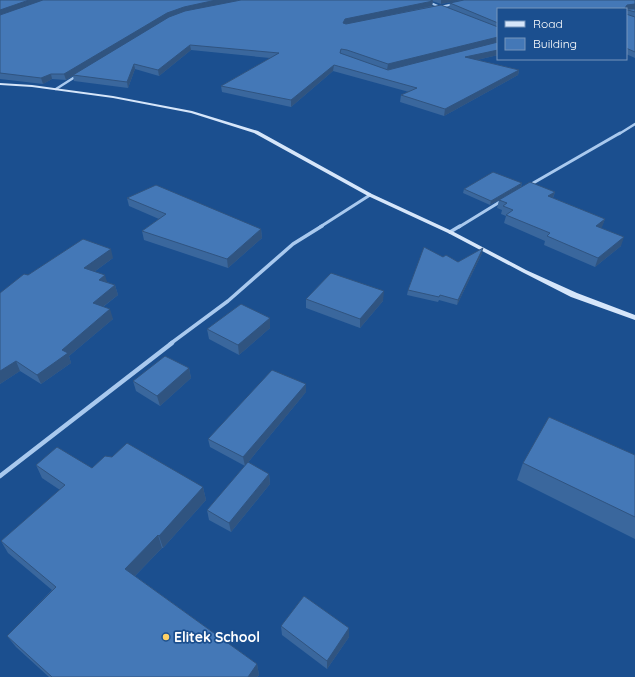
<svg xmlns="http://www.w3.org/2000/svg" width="635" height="677" font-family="Quicksand,sans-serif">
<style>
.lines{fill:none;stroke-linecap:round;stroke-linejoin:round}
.minor-far4{stroke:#a9c9ee;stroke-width:2}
.minor-far3{stroke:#a9c9ee;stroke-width:2.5}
.minor-far2{stroke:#a9c9ee;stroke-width:3}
.minor-far1{stroke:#a9c9ee;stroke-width:3.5}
.minor{stroke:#a9c9ee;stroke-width:4.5}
.secondary{fill:#d6e6fa;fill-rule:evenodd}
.wall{fill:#3a679d}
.shaded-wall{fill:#305480}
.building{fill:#4478b7;stroke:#305480}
.poi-dot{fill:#ffd166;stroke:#1b4f8f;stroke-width:1.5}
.labels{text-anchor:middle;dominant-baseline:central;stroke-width:3.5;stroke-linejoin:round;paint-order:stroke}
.near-poi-label{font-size:14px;font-weight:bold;fill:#fff;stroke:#1b4f8f;text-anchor:start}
</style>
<rect width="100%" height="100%" fill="#1b4f8f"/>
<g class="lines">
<!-- minor-far4 -->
<g class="minor-far4">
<polyline points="424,0 440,7"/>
<polyline points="440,7 454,4"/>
</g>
<!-- minor-far3 -->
<g class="minor-far3">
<polyline points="56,89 78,75"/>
<polyline points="619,134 635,124"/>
</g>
<!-- minor-far2 -->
<g class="minor-far2">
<polyline points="528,186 620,133"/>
<polyline points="320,227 370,195"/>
<polyline points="459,227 503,200"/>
</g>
<!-- minor-far1 -->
<g class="minor-far1">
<polyline points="450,232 460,226"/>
<polyline points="170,344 228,301 293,244 322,226"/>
</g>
<!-- minor -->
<polyline class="minor" points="0,476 172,343"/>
<!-- secondary -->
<polygon class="secondary" points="0,83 32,85 113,96 192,111 258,131 372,194 452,231 526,270 577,293 635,315 635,320 571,297 522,272 448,233 368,196 254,133 191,113 113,98 32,87 0,85"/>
</g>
<!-- wall -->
<g class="wall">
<polygon points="0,0 462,0 441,4 432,1 433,1 432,6 449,8 450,3 635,9 635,58 626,54 626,9 498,9 498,55 477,60 519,70 518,75 444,116 400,102 401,95 409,92 333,71 291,107 222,92 221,86 270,58 191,50 159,76 135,69 128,88 74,81 73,76 66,80 52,79 43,84 0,79"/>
<polygon points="522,183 521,187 555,192 553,198 605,219 601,228 621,246 595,267 544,245 545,241 504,223 506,216 501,214 502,210 497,208 499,200 490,205 463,193 464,189"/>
<polygon points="127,198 261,229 262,238 228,268 144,240 142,231 159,219 129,206"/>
<polygon points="482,253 457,305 439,300 438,302 407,295 408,290 443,257 458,262"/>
<polygon points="113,258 94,272 107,282 115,285 118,295 103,307 113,319 69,356 71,363 41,384 20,371 0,384 0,293 28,275"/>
<polygon points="306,299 383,301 360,328 306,308"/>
<polygon points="270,318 270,328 239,355 209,339 207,329"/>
<polygon points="189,368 191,378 160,406 136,391 133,381"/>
<polygon points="306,392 245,466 210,447 208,439"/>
<polygon points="635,455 635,539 517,480 523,463"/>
<polygon points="36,465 92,468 203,487 206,500 163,548 162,548 135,576 257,664 259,675 257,677 49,677 16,647 7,636 52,590 8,553 1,541 60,490 42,478"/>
<polygon points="269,474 270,484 231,532 209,520 207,510"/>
<polygon points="281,626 349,637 327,669 282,635"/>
</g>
<!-- shaded-wall -->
<g class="shaded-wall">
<polygon points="29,0 44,0 0,15 0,10"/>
<polygon points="216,0 241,0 168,18 66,80 64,74 167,13 184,7"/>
<polygon points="441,0 462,0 441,4"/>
<polygon points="433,1 432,6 344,25 343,23 345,19"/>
<polygon points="635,4 635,9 626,10 625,8 627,5"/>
<polygon points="498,37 497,43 387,70 388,64"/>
<polygon points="190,45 191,50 159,76 158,70"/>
<polygon points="498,50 498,55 464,63 465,57"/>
<polygon points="134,64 135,69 128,88 127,82"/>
<polygon points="334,65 333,71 291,107 291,100"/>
<polygon points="519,70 518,75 444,116 445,109"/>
<polygon points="51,74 52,79 43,84 41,78"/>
<polygon points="522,183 520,188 490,205 491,201"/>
<polygon points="555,192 552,200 548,196"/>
<polygon points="605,219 602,227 593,235 596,226"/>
<polygon points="261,229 262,238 228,268 227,259"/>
<polygon points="624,237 621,246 595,267 598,258"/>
<polygon points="483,248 482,253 457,305 458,300"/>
<polygon points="111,249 113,258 87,277 84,268"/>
<polygon points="105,275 108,285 99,280"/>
<polygon points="115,285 118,295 96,312 93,303"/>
<polygon points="384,291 383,301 360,328 360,319"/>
<polygon points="110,309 113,319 69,356 71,363 41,384 37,375 62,350"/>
<polygon points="270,318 270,328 239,355 238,345"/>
<polygon points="16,361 20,371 0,384 0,371"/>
<polygon points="189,368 191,378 160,406 157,396"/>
<polygon points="306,384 306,392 245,466 243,457"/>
<polygon points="269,474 270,484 231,532 229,523"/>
<polygon points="203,487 206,500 163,548 159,536"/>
<polygon points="158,535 162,548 130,581 125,569"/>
<polygon points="349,628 349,637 327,669 327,661"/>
<polygon points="257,664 259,675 257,677 248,677"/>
</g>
<!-- building -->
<g class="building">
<polygon points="0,0 29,0 0,10"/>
<polygon points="43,0 216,0 184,7 167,13 64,74 51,74 41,78 0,73 0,15"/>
<polygon points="241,0 430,0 433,1 345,19 343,23 346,24 441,5 498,27 498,37 388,64 347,50 341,49 340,53 388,70 498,42 498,50 465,57 519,70 445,109 401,95 417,88 334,65 291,100 221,86 279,53 190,45 158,70 134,64 127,82 73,75 169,17 185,11"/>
<polygon points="464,0 635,0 635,4 627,5 625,8 627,9 635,9 635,12 628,10 626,11 626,9 498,9 498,23 450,3"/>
<polygon points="626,13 626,14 635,17 635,52 626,48"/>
<polygon points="493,172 522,183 491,201 464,189"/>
<polygon points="530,182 555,192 548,196 605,219 596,226 624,237 598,258 547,236 550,233 506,215 513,210 503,206 507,203 499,200"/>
<polygon points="156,185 261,229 227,259 142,231 166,214 127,198"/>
<polygon points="83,239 111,249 84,268 105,275 99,280 115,285 93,303 110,309 62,350 68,353 37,375 16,361 0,371 0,293 24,274 28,275"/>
<polygon points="424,247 443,257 446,255 458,262 483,248 458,300 440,295 439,297 408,290"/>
<polygon points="331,273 384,291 360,319 306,299"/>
<polygon points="241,304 270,318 238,345 207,329"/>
<polygon points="165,356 189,368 157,396 133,381"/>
<polygon points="272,370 306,384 243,457 208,439"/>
<polygon points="549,417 635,455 635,517 523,463"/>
<polygon points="127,443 203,487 159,536 158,535 125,569 257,664 248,677 52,677 7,636 56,587 1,541 65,485 36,465 57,447 92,468 105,456 112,457"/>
<polygon points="248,462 269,474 229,523 207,510"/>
<polygon points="304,596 349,628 327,661 281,626"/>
</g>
<!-- markers -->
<circle class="poi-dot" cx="166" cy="637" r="4"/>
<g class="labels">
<!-- near-poi labels -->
<g class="near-poi-label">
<text x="174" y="637">Elitek School</text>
</g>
</g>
<!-- legend -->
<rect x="497" y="8" width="130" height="52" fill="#1b4f8f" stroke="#7695bc"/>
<rect x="505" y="21" width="20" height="6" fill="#d6e6fa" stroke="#7695bc"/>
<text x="533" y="28" font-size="12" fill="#ffffff">Road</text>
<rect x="505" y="38" width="20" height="12" fill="#4478b7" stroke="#7695bc"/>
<text x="533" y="48" font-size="12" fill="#ffffff">Building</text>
</svg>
